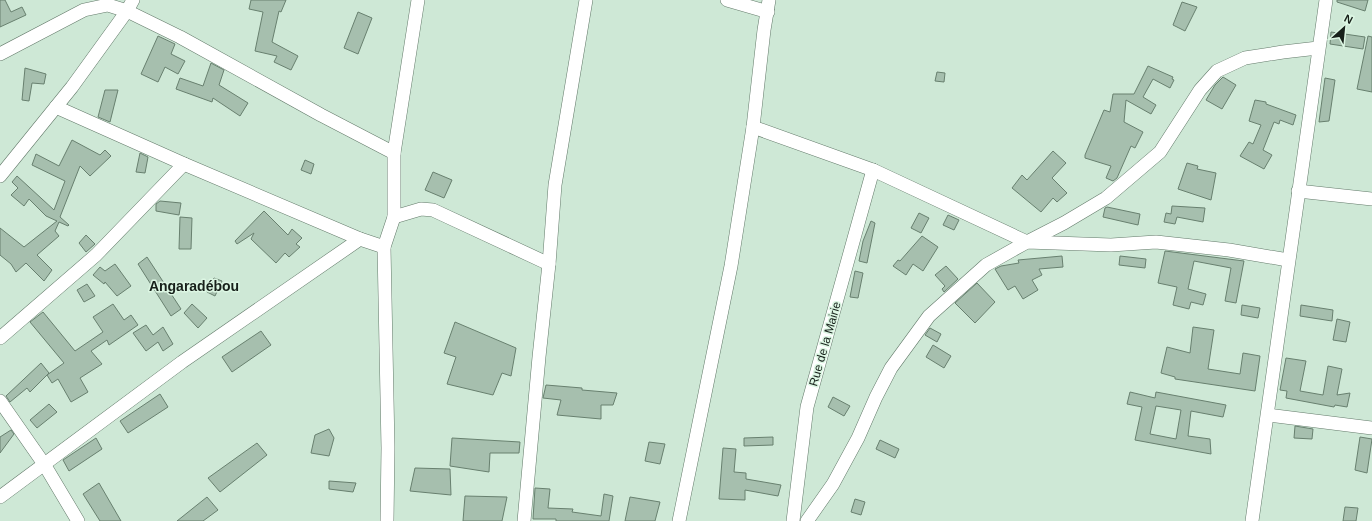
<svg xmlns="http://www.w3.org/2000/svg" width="1372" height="521" font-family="Arial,sans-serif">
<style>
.building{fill:#a6bfae;stroke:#68806f;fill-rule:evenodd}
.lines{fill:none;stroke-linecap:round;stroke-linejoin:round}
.minor-casing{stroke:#637a6a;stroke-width:14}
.minor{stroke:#fff;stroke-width:13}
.labels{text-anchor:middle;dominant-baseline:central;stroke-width:3;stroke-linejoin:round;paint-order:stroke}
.street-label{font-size:12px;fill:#17201a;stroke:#dcf6e3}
.quarter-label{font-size:14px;font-weight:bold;fill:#17201a;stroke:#dcf6e3}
</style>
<rect width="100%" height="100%" fill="#cee8d6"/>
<!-- building -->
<g class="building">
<polygon points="0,0 5,0 11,12 22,7 26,15 0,27"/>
<polygon points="251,0 286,0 281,12 279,11 272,42 298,56 291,70 274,62 277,56 255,51 263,12 249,9"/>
<polygon points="1337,0 1368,0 1365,11 1337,2"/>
<polygon points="1182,2 1197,7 1185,31 1173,25"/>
<polygon points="358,12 372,18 358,54 344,48"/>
<polygon points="1331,32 1365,37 1363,49 1330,44"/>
<polygon points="158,36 175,44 171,54 185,61 178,74 165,67 158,82 141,74"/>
<polygon points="1368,36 1372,37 1372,92 1357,89"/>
<polygon points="211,63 224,70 219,85 248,103 240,116 213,98 212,102 176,89 180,78 203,86"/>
<polygon points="1148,66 1173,77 1172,79 1174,80 1170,88 1153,79 1143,97 1156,105 1151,114 1126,100 1124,122 1143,132 1135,148 1131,146 1117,178 1113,181 1106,178 1111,166 1085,158 1085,155 1104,110 1110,112 1113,94 1134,94"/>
<polygon points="25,68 46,74 44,84 32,83 29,101 22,100"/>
<polygon points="937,72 945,73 944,82 935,81"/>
<polygon points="1223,77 1236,85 1222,109 1206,100 1215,85"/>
<polygon points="1325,78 1335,80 1329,121 1319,122"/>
<polygon points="105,90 118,90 110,122 98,117"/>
<polygon points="1255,100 1266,102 1266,104 1296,115 1293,125 1280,120 1279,124 1274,122 1263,150 1272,155 1264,169 1240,156 1249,142 1253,144 1261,125 1249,121"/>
<polygon points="72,140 100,155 105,150 111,156 90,176 80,166 60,217 69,225 68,226 59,222 55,231 59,236 37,255 52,270 44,281 26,263 16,272 11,264 0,255 0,228 24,247 57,221 46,216 29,199 24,206 11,195 18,188 12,182 17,176 54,210 65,181 32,165 36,154 59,166"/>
<polygon points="1053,151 1066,163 1052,178 1067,193 1057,202 1053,198 1041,212 1012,188 1022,175 1027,180"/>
<polygon points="140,153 148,157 145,173 136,172"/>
<polygon points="305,160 314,164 311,174 301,170"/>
<polygon points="1187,163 1198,166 1197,169 1216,173 1211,200 1178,189"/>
<polygon points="433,172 452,180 444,198 425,190"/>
<polygon points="160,201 181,203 179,215 156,211 156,204"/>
<polygon points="1172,206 1205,208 1203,222 1177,217 1175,224 1164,222 1166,213 1171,214"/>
<polygon points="1107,207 1140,214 1138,225 1103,217 1105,208"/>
<polygon points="264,211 288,235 292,229 302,238 296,244 300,247 289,257 285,253 276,263 251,239 254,233 237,244 235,241"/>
<polygon points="919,213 929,218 921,233 911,228"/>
<polygon points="948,215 959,220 954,230 943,225"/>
<polygon points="180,217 192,218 191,249 179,249"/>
<polygon points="871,221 875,223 867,263 859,261 863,241"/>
<polygon points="86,235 95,244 86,252 79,243"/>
<polygon points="922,236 938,247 923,271 913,264 906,275 893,266 898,260 900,261"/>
<polygon points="1165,251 1244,261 1236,303 1225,301 1231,268 1194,261 1188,289 1206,294 1203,305 1191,302 1189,309 1173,305 1177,287 1158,283"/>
<polygon points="1062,256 1063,267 1039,269 1042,275 1032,280 1038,290 1023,299 1015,286 1008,290 995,269 1001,266 1019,263 1018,260"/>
<polygon points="1120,256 1146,259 1145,268 1119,265"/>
<polygon points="147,257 181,309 171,316 138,264"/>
<polygon points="115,264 131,286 117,296 105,282 104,284 93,275 100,267 105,271"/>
<polygon points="946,266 958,279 944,292 942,289 945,286 935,275"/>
<polygon points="855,271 863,273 858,298 850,297"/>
<polygon points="214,278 222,281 215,296 207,292"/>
<polygon points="977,283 995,302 975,323 955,303"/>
<polygon points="87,284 95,296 84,302 77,290"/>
<polygon points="113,304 124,320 131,315 138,325 109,345 107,340 91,351 102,364 80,378 88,392 71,402 58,379 52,383 47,375 64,363 30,322 43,312 75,351 103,332 93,317"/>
<polygon points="192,304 207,318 198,328 184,313"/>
<polygon points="1242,305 1260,308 1258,318 1241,315"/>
<polygon points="1301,305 1333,310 1332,321 1300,316"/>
<polygon points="1337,319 1350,322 1346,342 1333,340"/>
<polygon points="455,322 516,348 511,376 502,373 493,395 447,384 456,357 444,353"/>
<polygon points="146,325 153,335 163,327 173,344 163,351 158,342 146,351 133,333"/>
<polygon points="1193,327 1214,330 1208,369 1240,374 1243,353 1260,356 1255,391 1175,379 1175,377 1161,373 1167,347 1190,353"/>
<polygon points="930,328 941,334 937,342 925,335"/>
<polygon points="261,331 271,345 232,372 222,357"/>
<polygon points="933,345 951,356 944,368 926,357"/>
<polygon points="1286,358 1306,361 1300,391 1323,395 1328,366 1342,369 1337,395 1350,393 1347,407 1335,405 1334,407 1286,398 1287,391 1280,390"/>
<polygon points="41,363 49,373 30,392 27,388 10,402 6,396"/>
<polygon points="546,385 582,388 582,390 617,393 613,405 601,405 601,419 557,415 561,400 543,398"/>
<path d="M1130 392 1155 398 1156 392 1226 405 1223 417 1191 411 1188 436 1210 439 1211 454 1135 440 1142 407 1127 404ZM1156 406 1181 410 1176 439 1150 434Z"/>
<polygon points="160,394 168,407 128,433 120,421"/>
<polygon points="833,397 850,406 844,416 828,407"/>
<polygon points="49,404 57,412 37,428 30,420"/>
<polygon points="1295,426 1313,429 1312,439 1294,438"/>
<polygon points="329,429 334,438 329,456 311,453 315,435"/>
<polygon points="11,430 14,434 0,453 0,437"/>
<polygon points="773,437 773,445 744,446 744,438"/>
<polygon points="1360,437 1372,439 1367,473 1355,470"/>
<polygon points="96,438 102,449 69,471 63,460"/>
<polygon points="452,438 520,442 519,453 490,453 489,472 450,466"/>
<polygon points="880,440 899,449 895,458 876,449"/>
<polygon points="649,442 665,444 660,464 645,461"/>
<polygon points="257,443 267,455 220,492 208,478"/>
<polygon points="723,448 736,449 734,472 746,473 746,479 781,485 778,496 745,490 745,500 719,499"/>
<polygon points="415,468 450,469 451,495 410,491"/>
<polygon points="329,481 356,483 353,492 329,489"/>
<polygon points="99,483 121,521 100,521 83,494"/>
<polygon points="535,488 550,489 548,508 573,509 572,512 601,516 604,494 613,496 609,521 556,521 556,519 533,519"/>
<polygon points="465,496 507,497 502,521 463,521"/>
<polygon points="207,497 218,510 203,521 177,521"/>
<polygon points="630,497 660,502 655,521 625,521"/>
<polygon points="855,499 865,502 861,515 851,512"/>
<polygon points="1345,507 1358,508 1356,521 1343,521"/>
</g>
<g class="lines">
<defs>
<g id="minor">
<polyline points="727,0 768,12"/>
<polyline points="0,54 84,10 108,5 127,11 180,37 321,115 394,153"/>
<polyline points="56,107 184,164 360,239"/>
<polyline points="753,127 873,170 1027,242 1064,223 1106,198 1160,152 1200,90 1217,71 1245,58 1283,52 1318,48"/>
<polyline points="0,176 72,87 127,11 133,0"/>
<polyline points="1298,191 1372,199"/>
<polyline points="394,217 421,209 433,210 549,264"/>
<polyline points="0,338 96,255 184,164"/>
<polyline points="0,401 44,464 78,521"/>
<polyline points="1268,415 1372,428"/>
<polyline points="0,497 182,362 360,239 384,247"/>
<polyline points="387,521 388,448 384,247 394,217 394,153 418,0"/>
<polyline points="524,521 539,357 549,264 555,185 586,0"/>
<polyline points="679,521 731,266 753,127 764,30 769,0"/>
<polyline points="793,521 807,407 873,170"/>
<polyline points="807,521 833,484 858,438 876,397 891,368 929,316 986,265 1027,242 1111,245 1156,242 1229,250 1288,260"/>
<path d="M1252 521C1278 348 1300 174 1326 0"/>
</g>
</defs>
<!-- minor casing -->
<use href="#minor" class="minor-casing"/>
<!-- minor -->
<use href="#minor" class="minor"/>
</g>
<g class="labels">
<!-- street labels -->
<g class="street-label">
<text transform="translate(825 344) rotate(-74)">Rue de la Mairie</text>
</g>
<!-- quarter labels -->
<g class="quarter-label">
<text x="194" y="286">Angaradébou</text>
</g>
</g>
<!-- north arrow -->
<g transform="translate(1344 28) rotate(27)" stroke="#dcf6e3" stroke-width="3" paint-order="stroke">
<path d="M0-3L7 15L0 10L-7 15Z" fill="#17201a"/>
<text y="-6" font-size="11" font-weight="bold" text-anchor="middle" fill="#17201a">N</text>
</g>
</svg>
